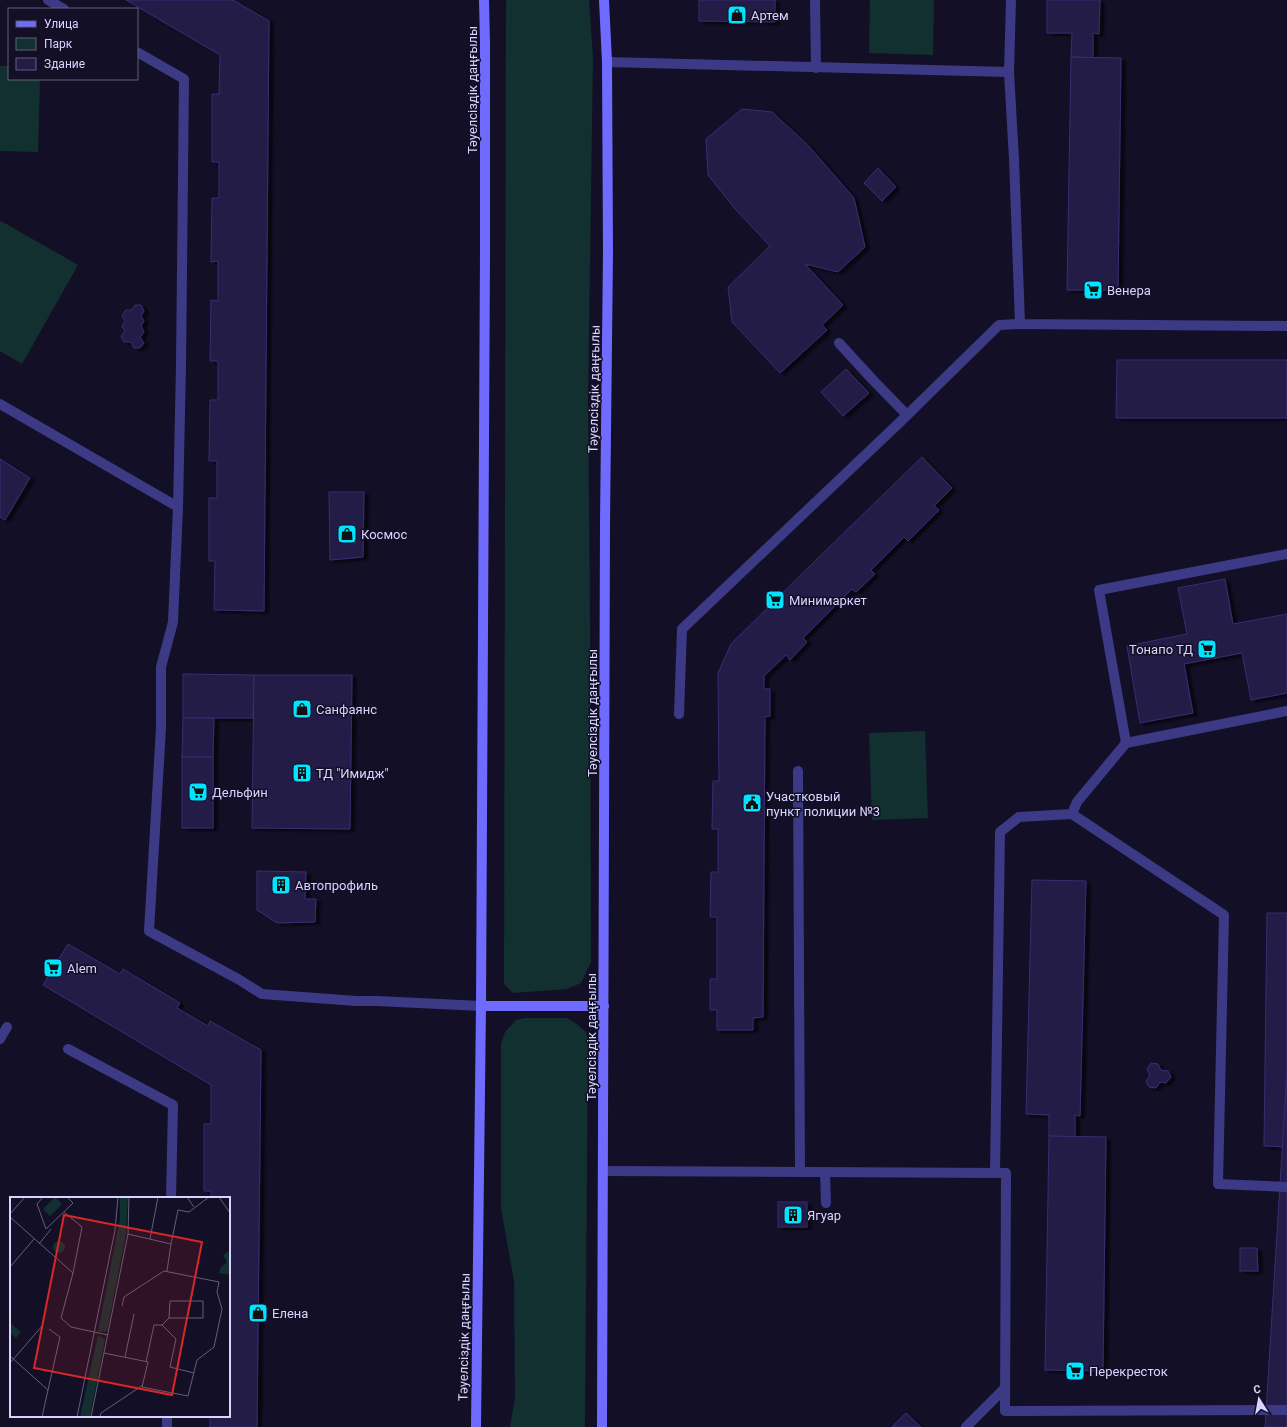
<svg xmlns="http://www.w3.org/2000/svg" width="1287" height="1427" font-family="Roboto,sans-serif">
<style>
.green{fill:#12302f}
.building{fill:#241b47;stroke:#3b2d73;filter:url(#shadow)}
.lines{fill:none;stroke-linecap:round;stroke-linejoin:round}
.lane{stroke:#3d3a85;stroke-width:10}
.street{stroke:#3d3a85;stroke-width:10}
.secondary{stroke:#6f6bff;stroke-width:10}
.labels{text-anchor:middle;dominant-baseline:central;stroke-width:3;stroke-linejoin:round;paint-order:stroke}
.poi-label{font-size:13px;fill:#d9d4ff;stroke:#130f26;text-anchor:start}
.street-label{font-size:13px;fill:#d9d4ff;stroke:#130f26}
.inset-road{fill:none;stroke:#625e7d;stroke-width:1}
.view{fill:#d62828;fill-opacity:0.15;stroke:#d62828;stroke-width:2}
.inset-edge{fill:none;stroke:#d9d4ff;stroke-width:2}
</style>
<defs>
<filter id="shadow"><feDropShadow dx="4.5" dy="2.5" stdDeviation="1" flood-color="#0009"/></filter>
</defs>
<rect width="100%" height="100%" fill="#130f26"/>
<!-- green -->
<g class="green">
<polygon points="506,0 589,0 593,57 588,402 590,606 591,962 581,983 567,989 513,993 504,984"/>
<polygon points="870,0 934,0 933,55 869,53"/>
<polygon points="0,66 9,66 9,79 40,79 38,152 0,151"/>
<polygon points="1,221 78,265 22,364 0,351 0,222"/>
<polygon points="925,731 928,818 872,820 869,733"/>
<polygon points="525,1018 567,1018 574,1022 586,1032 588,1041 585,1427 510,1427 515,1398 514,1281 501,1209 501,1044 505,1032 516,1020"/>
</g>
<!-- building -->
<g class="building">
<polygon points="126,0 233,0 269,21 264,611 214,610 215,561 209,561 209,498 217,498 217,461 209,461 210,400 218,400 218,361 210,361 211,300 218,301 218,261 211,262 212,198 219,198 219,162 212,162 212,94 219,94 220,55"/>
<polygon points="699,0 775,0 775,22 699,21"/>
<polygon points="1047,0 1100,0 1099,34 1093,33 1093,58 1071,57 1072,33 1047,33"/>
<polygon points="1071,57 1121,58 1118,290 1067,290"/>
<polygon points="742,109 772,112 807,144 854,198 865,247 838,272 805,264 843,305 822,325 827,330 780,373 732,322 728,287 770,246 736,210 708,175 706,139"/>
<polygon points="878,168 896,187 882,201 864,183"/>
<polygon points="135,305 141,305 144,311 141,316 144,321 141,326 144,332 140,337 144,343 140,348 134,348 131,342 124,342 121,336 125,331 122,326 125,321 122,315 126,310 132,310"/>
<polygon points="1117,360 1287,360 1287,418 1116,418"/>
<polygon points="846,369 869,393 843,416 821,392"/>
<polygon points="922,457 952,488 934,506 939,510 908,541 904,537 871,570 875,574 856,592 852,589 803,638 807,642 790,660 786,655 764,676 764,689 770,689 770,716 765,717 763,1017 753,1018 753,1030 717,1030 717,1010 710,1010 710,979 717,979 717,917 710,917 711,872 718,872 718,829 712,829 713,781 719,781 718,673 731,644 816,560"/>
<polygon points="0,459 30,478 5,520 0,517"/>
<polygon points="329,492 364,492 363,557 330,560"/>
<polygon points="1225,579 1233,624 1287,614 1287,693 1251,700 1242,653 1184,664 1193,713 1140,723 1127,646 1187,634 1178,588"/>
<polygon points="183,674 254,675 253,718 183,718"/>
<polygon points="254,675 352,675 350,829 252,828"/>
<polygon points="183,718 214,718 213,757 182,757"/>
<rect x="182" y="757" width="31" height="71"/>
<polygon points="257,871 306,872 305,899 316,899 315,922 277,923 257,910"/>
<polygon points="1032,880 1086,881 1080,1116 1075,1115 1075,1137 1049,1136 1049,1115 1026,1114"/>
<polygon points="1267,913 1287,913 1287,1147 1264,1146"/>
<polygon points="68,944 120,974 123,969 180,1003 177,1008 208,1026 210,1021 261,1050 257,1427 210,1427 210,1416 229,1416 229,1198 211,1198 211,1191 204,1191 204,1124 211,1124 211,1085 43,985"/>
<polygon points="1151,1063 1158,1064 1161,1070 1168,1071 1171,1077 1166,1083 1160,1082 1156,1088 1149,1087 1146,1081 1150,1075 1147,1069"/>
<polygon points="1287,1072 1287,1427 1265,1427"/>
<polygon points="1049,1136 1106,1137 1103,1371 1045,1370"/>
<rect x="778" y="1202" width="29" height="25"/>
<polygon points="1240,1248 1257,1248 1258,1271 1240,1271"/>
<polygon points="906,1413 921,1427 892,1427"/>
</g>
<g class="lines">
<!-- lane -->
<g class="lane">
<polyline points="839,343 872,379 907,415"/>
<polyline points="679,714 682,629 898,424 999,325 1020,324"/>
<polyline points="1126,743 1099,590 1287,554"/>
<polyline points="798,771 800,1171"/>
<polyline points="1072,814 1077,802 1126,743 1287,711"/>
<polyline points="825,1172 826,1203"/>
<polyline points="995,1173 1000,832 1019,817 1072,814 1224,915 1218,1184 1287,1187"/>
<polyline points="966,1427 1005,1388"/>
</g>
<!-- street -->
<g class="street">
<polyline points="48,0 64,9"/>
<polyline points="815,0 816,68"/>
<polyline points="137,52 184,79 181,365 178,507"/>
<polyline points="607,62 1009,72 1011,0"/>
<polyline points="1009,72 1014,159 1020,324 1287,326"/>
<polyline points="0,404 178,507 173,622 161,667 161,728 149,931 238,979 262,994 356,1001 377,1001 481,1006"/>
<polyline points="0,1039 7,1027"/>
<polyline points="68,1049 173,1105 171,1198"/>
<polyline points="603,1171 1006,1173 1005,1411 1287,1410"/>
<polyline points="167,1427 167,1416"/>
</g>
<!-- secondary -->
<g class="secondary">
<polyline points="481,1006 604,1006"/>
<polyline points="476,1427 481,1006 485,252 485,43 484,0"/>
<polyline points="602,1427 605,523 608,252 607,62 604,0"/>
</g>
</g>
<!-- icons -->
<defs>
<symbol id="shop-square" viewBox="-11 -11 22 22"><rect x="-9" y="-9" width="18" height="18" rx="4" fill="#00e5ff" stroke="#130f26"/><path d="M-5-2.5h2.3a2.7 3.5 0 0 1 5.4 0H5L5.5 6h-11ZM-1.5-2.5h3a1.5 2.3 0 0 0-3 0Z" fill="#111"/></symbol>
<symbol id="supermarket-square" viewBox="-11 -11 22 22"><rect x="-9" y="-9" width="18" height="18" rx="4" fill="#00e5ff" stroke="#130f26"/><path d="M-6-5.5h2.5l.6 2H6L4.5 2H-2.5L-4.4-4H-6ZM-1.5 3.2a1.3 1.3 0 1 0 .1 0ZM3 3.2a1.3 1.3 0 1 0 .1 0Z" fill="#111"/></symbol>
<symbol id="building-square" viewBox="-11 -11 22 22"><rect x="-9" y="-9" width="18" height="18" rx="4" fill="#00e5ff" stroke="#130f26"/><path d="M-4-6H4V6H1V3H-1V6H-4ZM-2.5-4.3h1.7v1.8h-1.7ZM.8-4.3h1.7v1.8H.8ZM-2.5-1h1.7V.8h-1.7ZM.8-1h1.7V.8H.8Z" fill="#111"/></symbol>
<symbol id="civic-square" viewBox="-11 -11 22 22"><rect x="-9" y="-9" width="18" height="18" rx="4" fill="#00e5ff" stroke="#130f26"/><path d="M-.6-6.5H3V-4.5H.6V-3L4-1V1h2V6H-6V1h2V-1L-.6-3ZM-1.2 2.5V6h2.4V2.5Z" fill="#111"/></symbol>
</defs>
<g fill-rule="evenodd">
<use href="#shop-square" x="726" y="4" width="22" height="22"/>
<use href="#supermarket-square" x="1082" y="279" width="22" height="22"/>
<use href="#shop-square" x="336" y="523" width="22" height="22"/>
<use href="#supermarket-square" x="764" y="589" width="22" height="22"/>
<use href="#supermarket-square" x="1196" y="638" width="22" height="22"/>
<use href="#shop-square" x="291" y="698" width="22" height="22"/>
<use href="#building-square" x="291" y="762" width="22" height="22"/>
<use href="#supermarket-square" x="187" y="781" width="22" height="22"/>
<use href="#civic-square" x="741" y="792" width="22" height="22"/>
<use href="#building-square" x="270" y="874" width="22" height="22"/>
<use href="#supermarket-square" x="42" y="957" width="22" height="22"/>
<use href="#building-square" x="782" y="1204" width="22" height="22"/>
<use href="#shop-square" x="247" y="1302" width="22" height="22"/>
<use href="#supermarket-square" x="1064" y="1360" width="22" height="22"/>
</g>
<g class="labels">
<!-- poi labels -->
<g class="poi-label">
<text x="751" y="15">Артем</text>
<text x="1107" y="290">Венера</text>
<text x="361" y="534">Космос</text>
<text x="789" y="600">Минимаркет</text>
<text x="1193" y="649" text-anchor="end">Тонапо ТД</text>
<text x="316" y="709">Санфаянс</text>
<text x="316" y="773">ТД "Имидж"</text>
<text x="212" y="792">Дельфин</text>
<text x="766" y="796">Участковый<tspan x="766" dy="15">пункт полиции №3</tspan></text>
<text x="295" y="885">Автопрофиль</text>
<text x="67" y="968">Alem</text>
<text x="807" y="1215">Ягуар</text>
<text x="272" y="1313">Елена</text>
<text x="1089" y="1371">Перекресток</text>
</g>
<!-- street labels -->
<g class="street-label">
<text transform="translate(472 90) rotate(-90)">Тәуелсіздік даңғылы</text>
<text transform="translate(594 389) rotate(-89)">Тәуелсіздік даңғылы</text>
<text transform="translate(592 713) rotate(-90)">Тәуелсіздік даңғылы</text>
<text transform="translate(591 1037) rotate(-90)">Тәуелсіздік даңғылы</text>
<text transform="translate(464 1337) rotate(-89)">Тәуелсіздік даңғылы</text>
</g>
</g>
<!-- overview -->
<g transform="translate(10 1197)">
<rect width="220" height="220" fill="#130f26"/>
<path d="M45 0 52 7 40 19 33 12ZM110 0H118L116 37 97 134 88 135 110 21ZM43 50a6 6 0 1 1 12 0a6 6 0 1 1-12 0ZM220 53V78L209 76 210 71 217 65 213 58ZM0 126 11 135 6 141 0 136ZM88 138 95 142 80 220H70Z" fill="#12302f"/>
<path class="inset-road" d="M33 0 27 7 36 32 63 6 57 0M177 0 184 10M209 0 220 16M54 15 72 30 63 76M0 17 15 0M0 20 63 76 51 121 61 130 98 138M118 37 161 47 168 13 179 15 199 0M140 42 148 0M29 47 41 32M0 70 24 42M157 74 161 47M152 128 159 121H193V104H160L159 121M94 156 138 165 132 190 178 199 187 163 204 150 212 112 207 95 209 85 154 74 114 100 112 109M0 159 38 193 32 220M115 160 124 117M136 165 144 128H152L166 142 160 170 184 176M0 166 33 128M38 193 50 140 39 132M67 220 105 33 108 0M81 220 118 37 119 0M90 220 91 216 133 188"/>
<path class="view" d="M54 18 192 45 162 198 24 171Z"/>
<rect width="220" height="220" class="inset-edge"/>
</g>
<!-- legend -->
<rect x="8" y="8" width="130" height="72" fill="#130f26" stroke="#625e7d"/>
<rect x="16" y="21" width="20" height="6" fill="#6f6bff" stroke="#625e7d"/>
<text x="44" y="28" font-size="12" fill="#d9d4ff">Улица</text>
<rect x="16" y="38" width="20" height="12" fill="#12302f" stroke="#625e7d"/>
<text x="44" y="48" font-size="12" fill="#d9d4ff">Парк</text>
<rect x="16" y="58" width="20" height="12" fill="#241b47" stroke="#625e7d"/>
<text x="44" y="68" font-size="12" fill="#d9d4ff">Здание</text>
<!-- north arrow -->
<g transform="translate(1259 1399) rotate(349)" stroke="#130f26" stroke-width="3" paint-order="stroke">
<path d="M0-3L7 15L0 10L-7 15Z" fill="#d9d4ff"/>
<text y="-6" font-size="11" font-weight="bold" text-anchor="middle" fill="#d9d4ff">С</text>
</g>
</svg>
